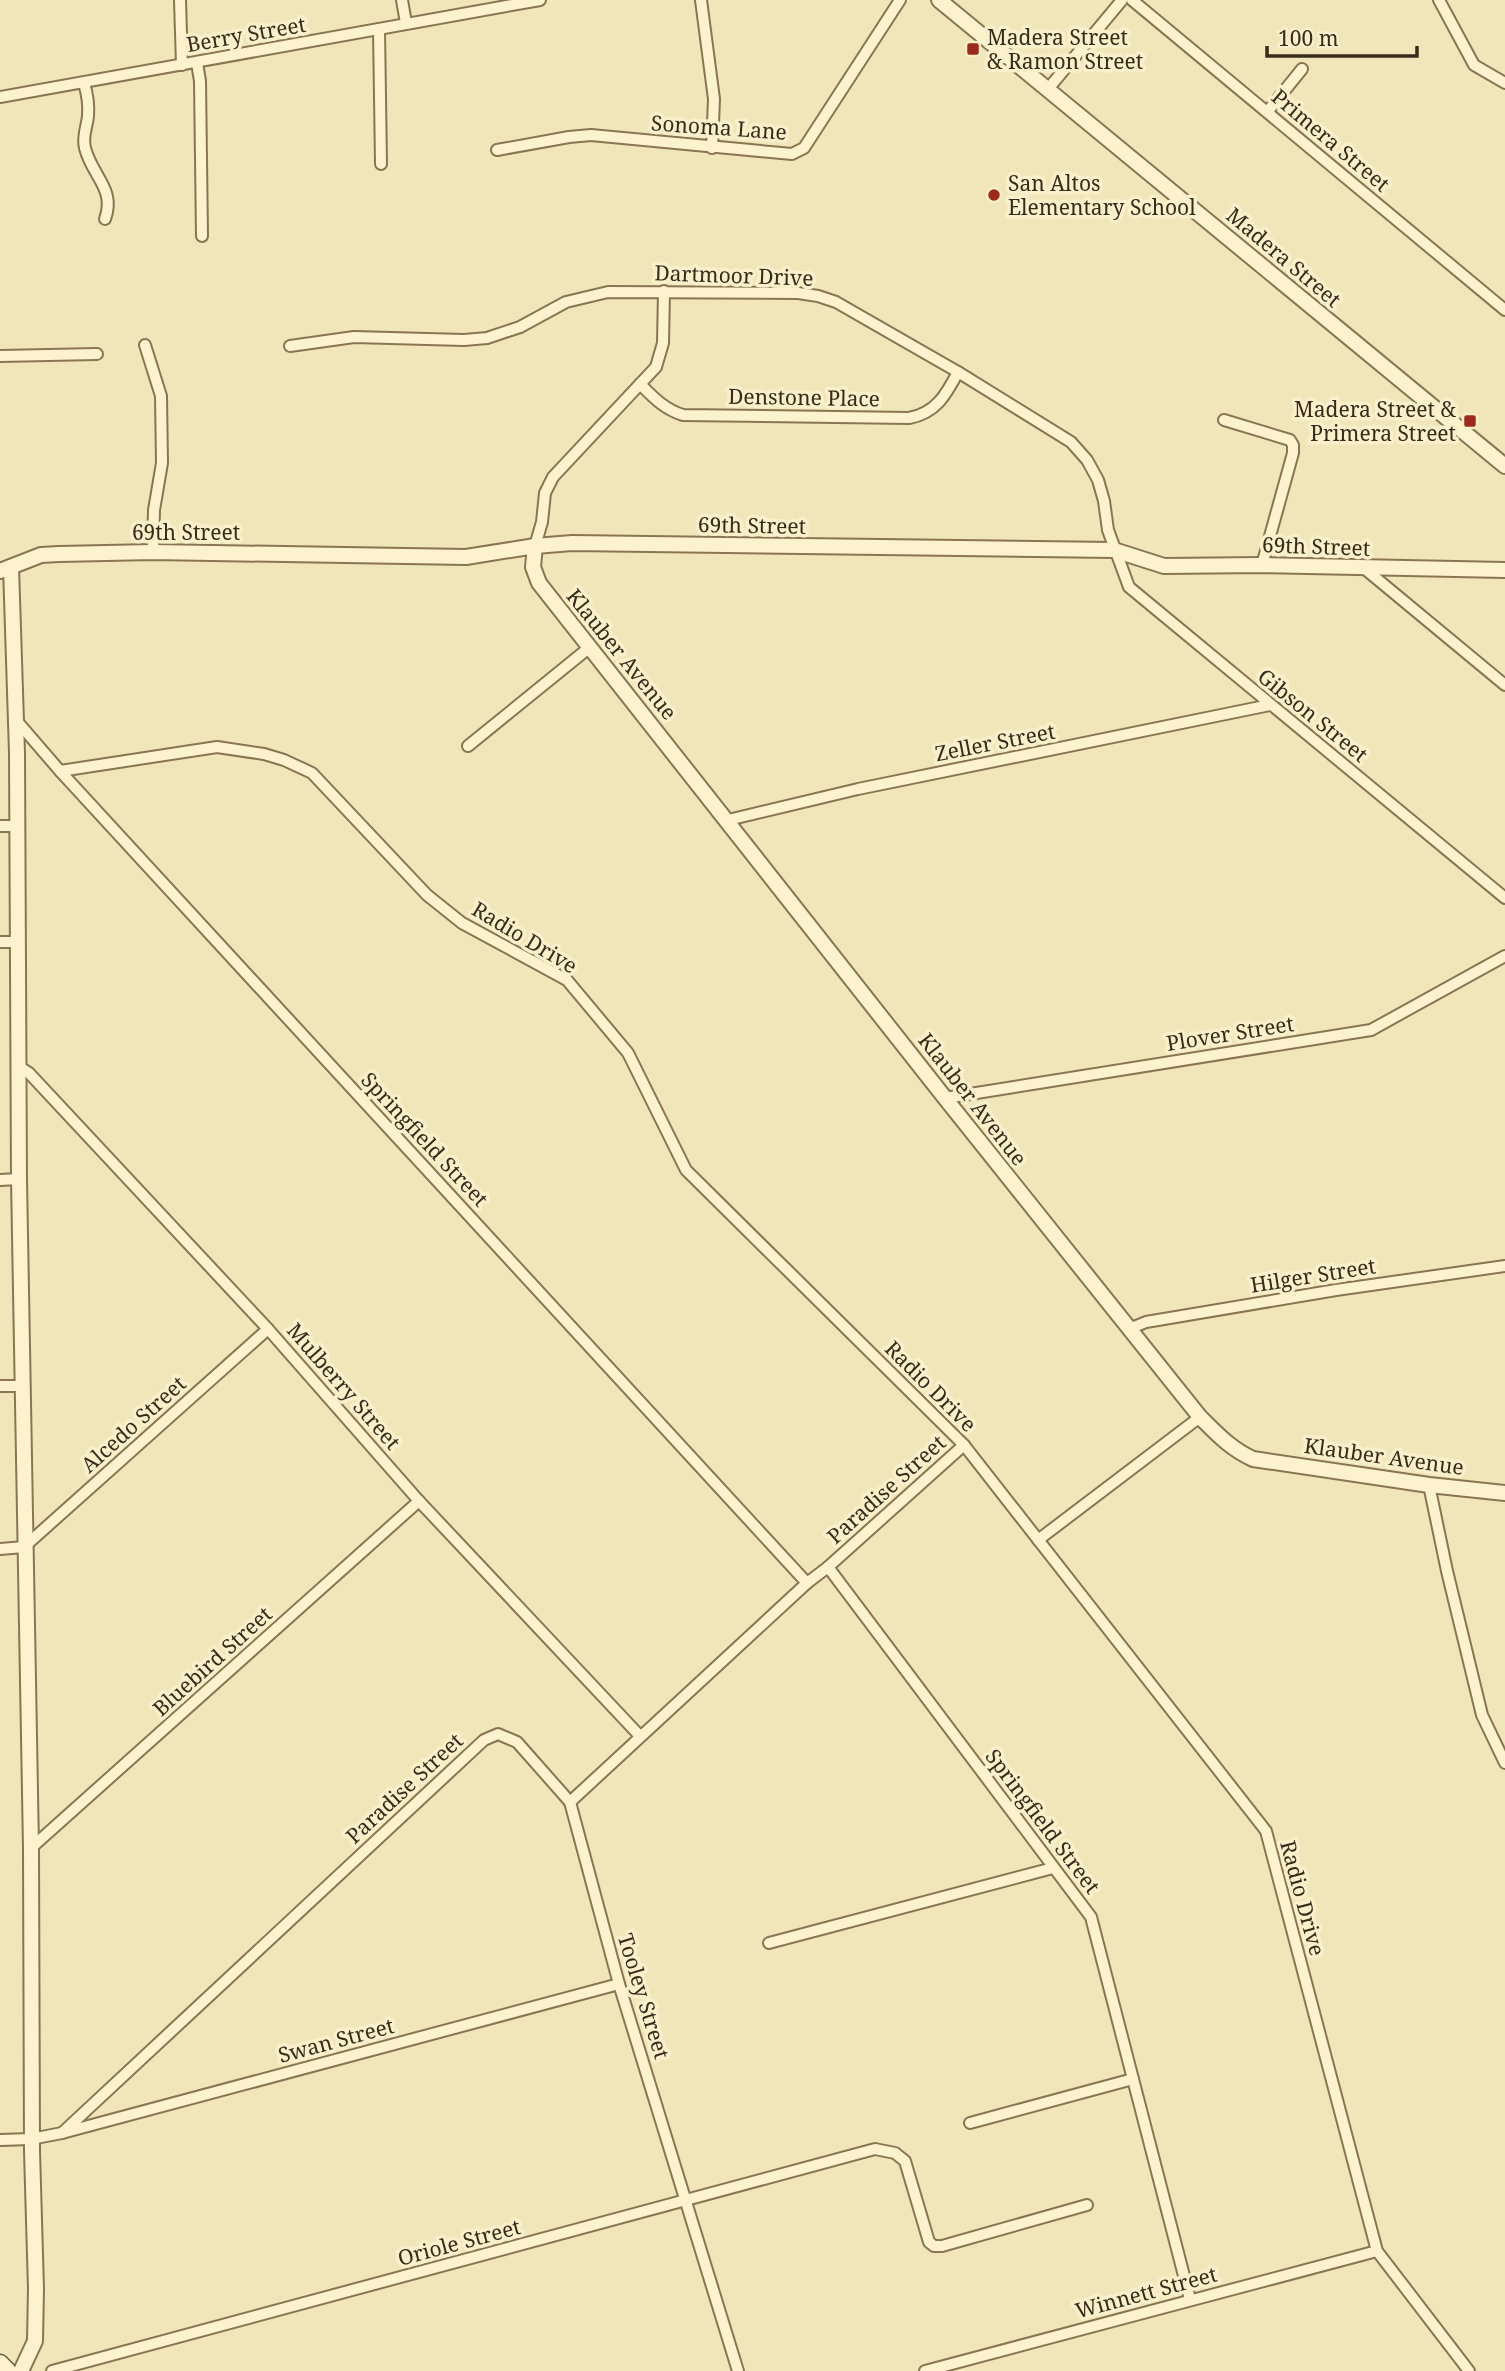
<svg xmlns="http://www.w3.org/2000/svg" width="1505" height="2371" font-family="'Noto Serif',serif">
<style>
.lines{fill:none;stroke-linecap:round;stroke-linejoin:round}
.minor-casing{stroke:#8a7553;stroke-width:14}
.tertiary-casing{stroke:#8a7553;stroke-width:18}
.secondary-casing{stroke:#6b5637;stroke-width:19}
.minor{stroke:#fcf3ce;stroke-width:10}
.tertiary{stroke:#fcf3ce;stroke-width:14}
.secondary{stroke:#fcf3ce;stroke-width:16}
.poi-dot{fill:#9e2a1e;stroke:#f8f0ca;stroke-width:2.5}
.labels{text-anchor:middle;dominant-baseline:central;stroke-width:7;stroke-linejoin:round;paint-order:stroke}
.street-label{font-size:21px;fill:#372b19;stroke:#f8f0ca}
.poi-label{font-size:21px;fill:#372b19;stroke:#f8f0ca;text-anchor:start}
</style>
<rect width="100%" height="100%" fill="#f1e6ba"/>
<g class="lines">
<defs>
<g id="minor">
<polyline points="180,0 182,65"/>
<polyline points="402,0 406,23"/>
<polyline points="701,0 714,99 712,148"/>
<polyline points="1132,0 1505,310"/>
<polyline points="1439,0 1474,65 1505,83"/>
<polyline points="379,29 381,164"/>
<polyline points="197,63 200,81 202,236"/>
<path d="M84 83C87 93 89 105 88 116 87 127 82 136 85 148 92 176 116 189 105 219"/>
<polyline points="1048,89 1122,0"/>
<polyline points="0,97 540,0"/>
<polyline points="1268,111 1302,69"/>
<polyline points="497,150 569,137 591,135 792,154 804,148 900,0"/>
<polyline points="145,345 161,396 162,463 154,510 153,552"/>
<polyline points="290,346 354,337 464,340 487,338 520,327 566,302 608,292 798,293 818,296 836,302 958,372 1071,442 1087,460 1098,480 1104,501 1108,530 1129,587 1505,898"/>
<polyline points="0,356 97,354"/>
<path d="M640 384C653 397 664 409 683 415L909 418C936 413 946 395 958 372"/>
<polyline points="1224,420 1290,440 1293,445 1293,453 1262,565"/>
<polyline points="535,546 542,522 545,493 553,477 656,367 663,343 664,291"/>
<polyline points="1365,569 1505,685"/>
<polyline points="16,720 60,771 807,1583"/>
<polyline points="468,746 590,647"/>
<polyline points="60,771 217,747 264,754 284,760 312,773 427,895 462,923 567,980 628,1053 686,1170 964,1445 1266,1831 1377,2251 1469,2371"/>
<polyline points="728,820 858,789 1270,705"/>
<polyline points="0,826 17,826"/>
<polyline points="0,942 16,942"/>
<polyline points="18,1066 29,1073 268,1329 419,1501 639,1735"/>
<polyline points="945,1098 1371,1030 1505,956"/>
<polyline points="0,1180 19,1179"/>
<polyline points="1129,1329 1146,1322 1336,1290 1505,1266"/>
<polyline points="0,1386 23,1386"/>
<polyline points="1429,1485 1447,1571 1482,1715 1505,1763"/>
<polyline points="1038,1540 1200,1417"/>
<polyline points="0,1549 24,1547 268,1329"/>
<polyline points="828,1567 1091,1917 1190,2299"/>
<polyline points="570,1802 807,1583 828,1567 964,1445"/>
<polyline points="31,1848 419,1501"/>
<polyline points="769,1943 1053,1868"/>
<polyline points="970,2123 1133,2079"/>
<polyline points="62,2133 484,1740 498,1734 517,1742 570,1802 619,1984 738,2371"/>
<polyline points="0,2140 31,2139 62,2133 619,1984"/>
<polyline points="52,2371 875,2149 895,2153 905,2161 929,2242 934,2246 942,2246 1087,2205"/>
<polyline points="925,2371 1377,2251"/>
</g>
<g id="tertiary">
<polyline points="939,0 1505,466"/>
<path d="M535 546 533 567 539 583 945 1098 1200 1417C1217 1434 1231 1449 1253 1459L1429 1485 1505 1493"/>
<polyline points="11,567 17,753 19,1179 31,1848 32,2151 36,2289 35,2341 21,2371"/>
<polyline points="0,571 41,555 59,554 153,552 466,557 535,546 572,543 1114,550 1164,566 1262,565 1505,570"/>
</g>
<polyline id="secondary" points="0,2363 8,2371"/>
</defs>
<!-- minor casing -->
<use href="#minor" class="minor-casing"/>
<!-- tertiary casing -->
<use href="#tertiary" class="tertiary-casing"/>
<!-- secondary casing -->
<use href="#secondary" class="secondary-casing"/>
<!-- minor -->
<use href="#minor" class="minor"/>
<!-- tertiary -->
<use href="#tertiary" class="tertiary"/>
<!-- secondary -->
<use href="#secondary" class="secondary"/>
</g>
<!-- markers -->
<g class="poi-dot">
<rect x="966" y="42" width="14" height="14" rx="3.5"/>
<circle cx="994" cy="195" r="7"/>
<rect x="1463" y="414" width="14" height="14" rx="3.5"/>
</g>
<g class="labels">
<!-- street labels -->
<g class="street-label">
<text transform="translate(246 34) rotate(-10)">Berry Street</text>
<text transform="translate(719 127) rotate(4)">Sonoma Lane</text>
<text transform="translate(1331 140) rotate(40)">Primera Street</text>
<text transform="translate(1284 257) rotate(40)">Madera Street</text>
<text transform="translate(734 275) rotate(2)">Dartmoor Drive</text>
<text transform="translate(804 397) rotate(1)">Denstone Place</text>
<text transform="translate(752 525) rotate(1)">69th Street</text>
<text x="186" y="532">69th Street</text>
<text transform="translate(1316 546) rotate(2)">69th Street</text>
<text transform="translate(622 654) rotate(51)">Klauber Avenue</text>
<text transform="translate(1313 715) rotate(39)">Gibson Street</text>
<text transform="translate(995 742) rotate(-11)">Zeller Street</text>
<text transform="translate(525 937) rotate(31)">Radio Drive</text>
<text transform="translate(1230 1033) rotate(-9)">Plover Street</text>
<text transform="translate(973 1099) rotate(52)">Klauber Avenue</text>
<text transform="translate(425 1139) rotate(47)">Springfield Street</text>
<text transform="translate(1313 1275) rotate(-9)">Hilger Street</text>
<text transform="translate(344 1386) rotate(49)">Mulberry Street</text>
<text transform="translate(931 1386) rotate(45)">Radio Drive</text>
<text transform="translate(133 1424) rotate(-42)">Alcedo Street</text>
<text transform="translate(1384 1456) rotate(8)">Klauber Avenue</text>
<text transform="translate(886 1489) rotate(-42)">Paradise Street</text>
<text transform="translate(212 1661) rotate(-42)">Bluebird Street</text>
<text transform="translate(404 1788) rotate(-43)">Paradise Street</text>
<text transform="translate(1043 1821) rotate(53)">Springfield Street</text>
<text transform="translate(1303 1898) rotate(75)">Radio Drive</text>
<text transform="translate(644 1996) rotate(73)">Tooley Street</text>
<text transform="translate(336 2040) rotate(-15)">Swan Street</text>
<text transform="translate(459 2242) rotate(-15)">Oriole Street</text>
<text transform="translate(1146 2292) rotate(-15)">Winnett Street</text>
</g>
<!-- poi labels -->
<g class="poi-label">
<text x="987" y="37">Madera Street<tspan x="987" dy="24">&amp; Ramon Street</tspan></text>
<text x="1008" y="183">San Altos<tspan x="1008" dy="24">Elementary School</tspan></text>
<text x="1456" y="409" text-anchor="end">Madera Street &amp;<tspan x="1456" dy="24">Primera Street</tspan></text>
</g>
</g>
<!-- scale -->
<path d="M1267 46v10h150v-10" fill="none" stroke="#372b19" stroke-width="3.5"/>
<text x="1278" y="46" font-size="21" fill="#372b19" stroke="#f8f0ca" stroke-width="5" paint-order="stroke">100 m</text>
</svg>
